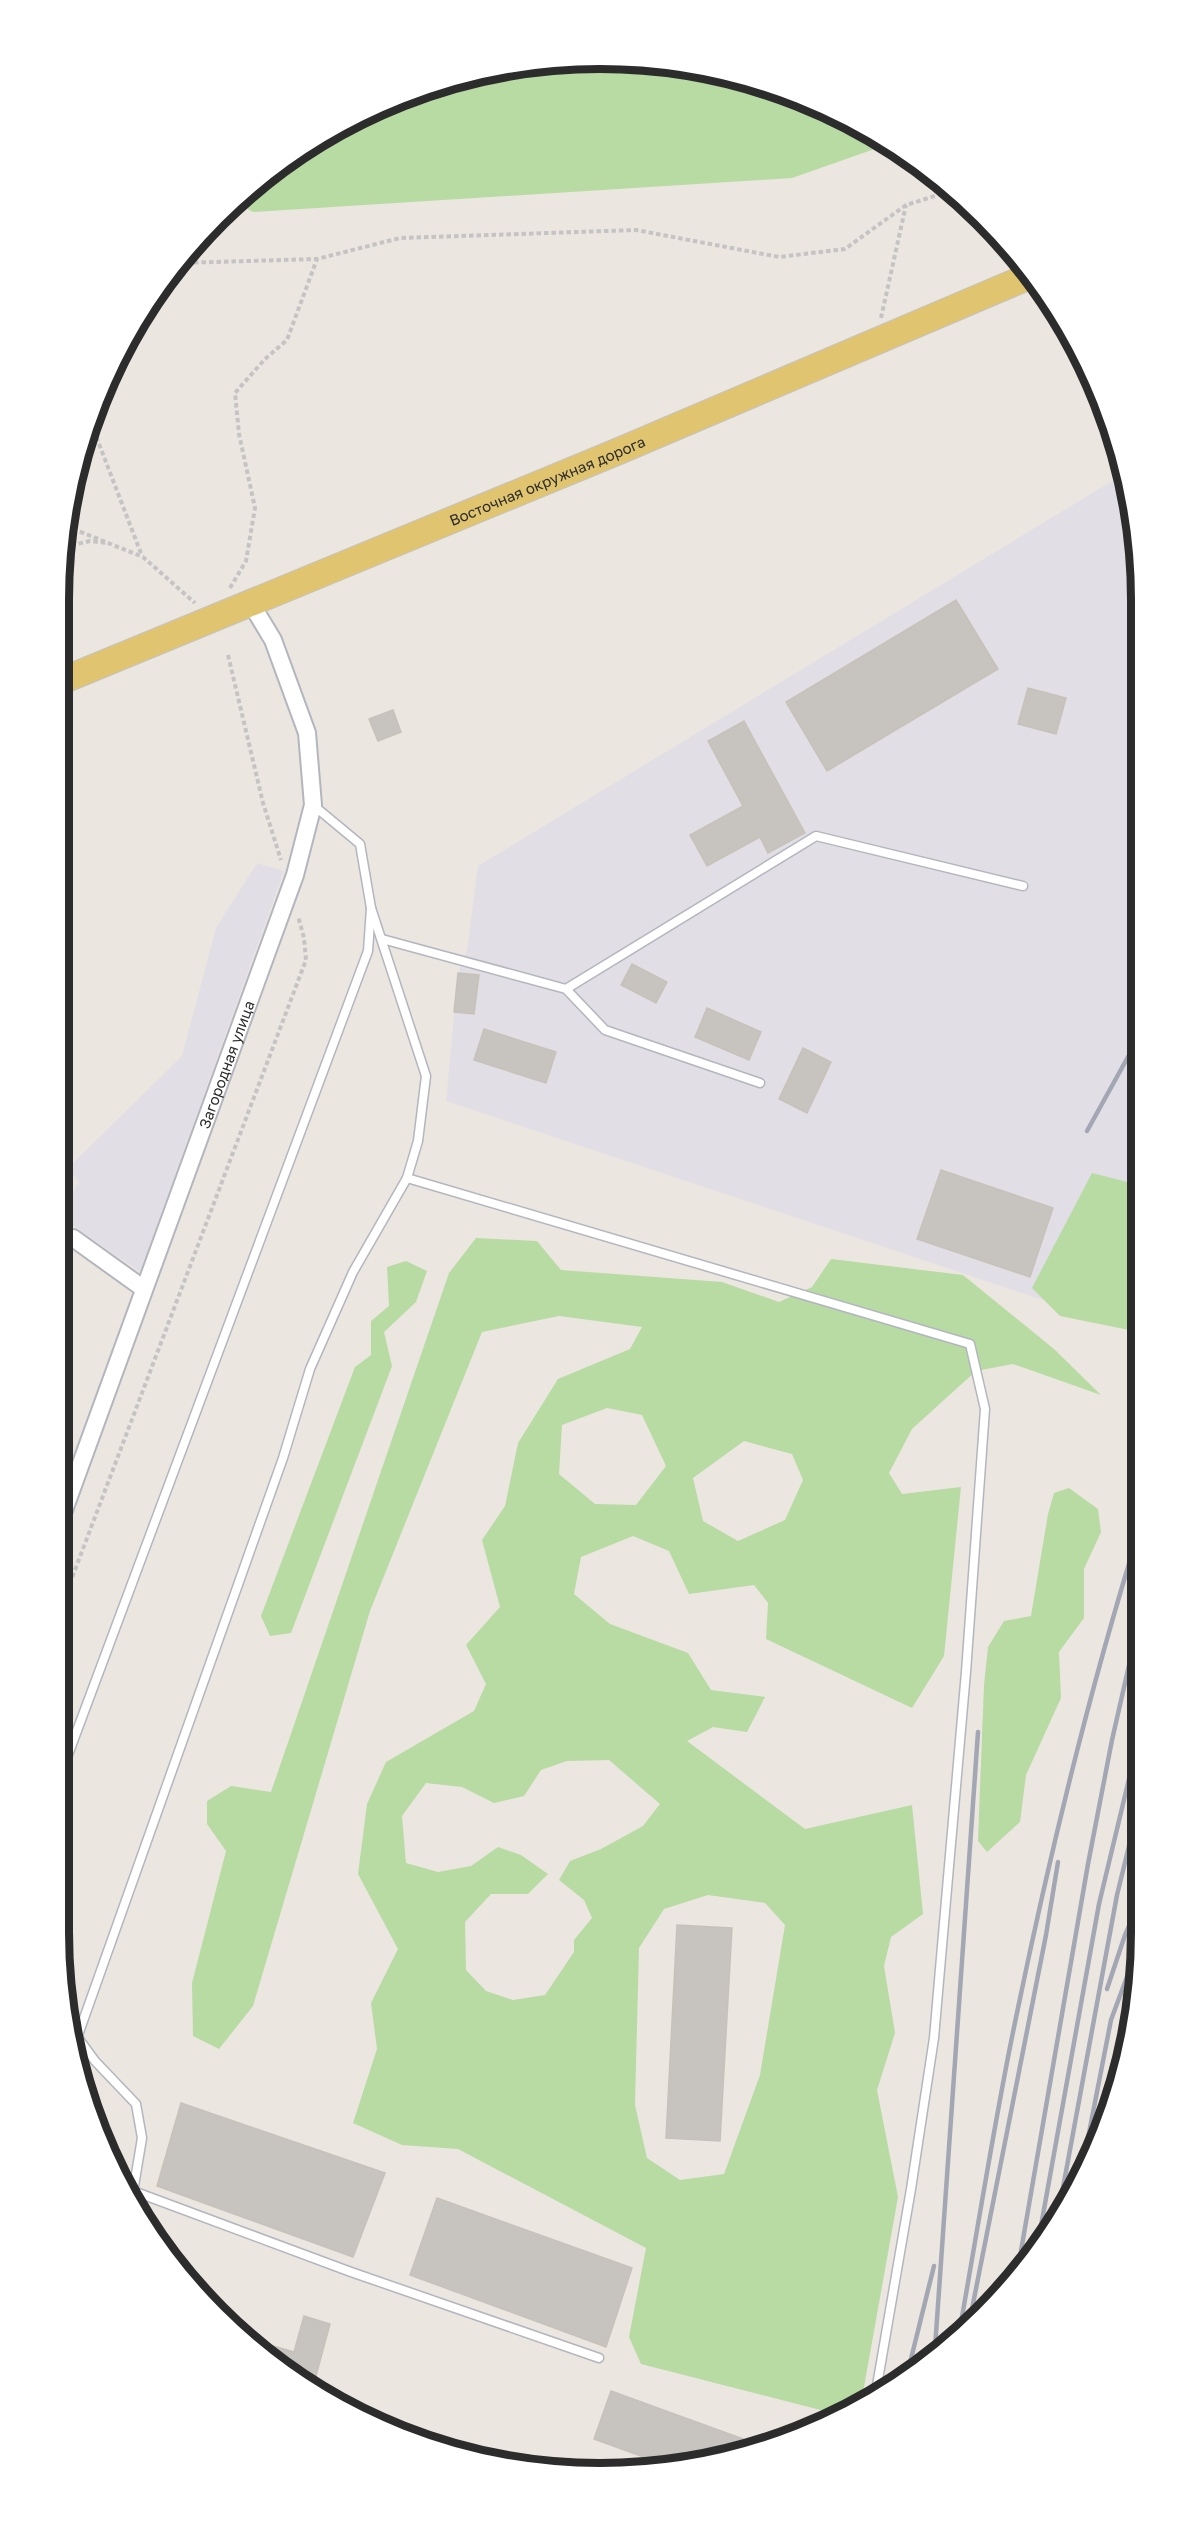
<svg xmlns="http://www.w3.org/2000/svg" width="1200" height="2532" font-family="'Golos Text',sans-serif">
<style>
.industrial{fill:#e1dfe5}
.green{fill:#b7dba3;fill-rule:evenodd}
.building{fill:#c7c3bf;stroke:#c7c2b9;stroke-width:1.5}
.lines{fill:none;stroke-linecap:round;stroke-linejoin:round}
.lane-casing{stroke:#b3b6be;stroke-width:11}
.street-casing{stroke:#b3b6be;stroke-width:20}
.primary-casing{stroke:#c4c4c4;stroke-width:28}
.path{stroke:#c4c4c4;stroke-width:4;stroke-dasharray:4.5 3;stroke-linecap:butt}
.lane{stroke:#fff;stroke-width:8}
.street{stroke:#fff;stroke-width:16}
.primary{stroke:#e0c470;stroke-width:26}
.rail{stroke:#a3a6b3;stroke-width:4.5}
.labels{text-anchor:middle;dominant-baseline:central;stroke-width:5;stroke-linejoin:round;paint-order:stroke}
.street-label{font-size:15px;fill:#2c2c2c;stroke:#fff}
.rim{fill:none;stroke:#2c2c2c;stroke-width:8}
</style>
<rect width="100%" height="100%" fill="#ece6e0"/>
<!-- industrial -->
<g class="industrial">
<polygon points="1122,475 1137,529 1139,1332 446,1101 458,973 467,950 478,866"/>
<polygon points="257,863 284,871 140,1272 59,1216 79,1182 67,1169 182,1056 216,928"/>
</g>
<!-- green -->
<g class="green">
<polygon points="600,59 705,69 807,100 886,145 792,178 253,212 235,202 299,150 392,100 494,69"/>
<polygon points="1092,1173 1139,1185 1139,1332 1060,1316 1032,1288"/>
<path d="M476 1238 537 1241 561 1270 722 1282 779 1302 812 1287 831 1259 963 1275 1054 1349 1101 1395 1013 1364 976 1371 912 1429 889 1473 902 1494 961 1487 944 1656 912 1708 766 1639 768 1603 754 1585 689 1594 669 1551 633 1536 581 1557 574 1594 610 1624 688 1653 711 1690 765 1697 747 1732 713 1727 687 1741 805 1829 912 1805 923 1914 891 1937 884 1966 895 2033 877 2090 898 2197 864 2387 856 2407 836 2414 641 2364 629 2337 646 2248 458 2149 402 2145 353 2123 377 2049 371 2003 398 1949 358 1874 367 1804 386 1762 474 1711 486 1684 466 1645 500 1607 482 1540 505 1506 518 1443 558 1379 630 1349 642 1327 559 1316 482 1332 370 1611 253 2006 219 2049 193 2036 192 1983 226 1851 207 1824V1801L231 1786 271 1792 449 1273ZM607 1408 642 1415 666 1466 636 1505 595 1504 559 1474 562 1425ZM744 1441 792 1454 803 1480 785 1520 738 1541 703 1521 693 1478ZM609 1760 660 1804 643 1826 601 1849 570 1861 559 1880 584 1900 592 1918 574 1940V1952L545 1995 513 2000 486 1991 466 1970 465 1922 491 1894H528L548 1874 521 1855 498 1847 471 1866 438 1872 406 1863 402 1816 426 1783 462 1787 494 1803 524 1796 541 1770 567 1761ZM708 1895 765 1903 785 1925 760 2075 724 2174 680 2180 647 2158 635 2105 639 1948 664 1909Z"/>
<polygon points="406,1261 427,1271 416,1302 384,1332 392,1366 291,1633 270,1636 261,1616 355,1367 371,1355 371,1321 389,1306 387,1267"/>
<polygon points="1069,1488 1098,1509 1101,1532 1084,1569 1084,1618 1059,1652 1061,1698 1026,1775 1020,1822 987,1852 978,1841 984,1685 988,1647 1004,1621 1031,1616 1048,1514 1054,1493"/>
</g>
<!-- building -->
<g class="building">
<polygon points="956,600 998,669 827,771 786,702"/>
<polygon points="1028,688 1066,698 1056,734 1018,724"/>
<polygon points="393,710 401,732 378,741 369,719"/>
<polygon points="744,721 805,833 768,853 760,837 707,866 690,835 743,806 708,741"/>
<polygon points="632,964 667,982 656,1003 621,985"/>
<polygon points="458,973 479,975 474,1014 454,1012"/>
<polygon points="707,1008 761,1032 749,1060 695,1037"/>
<polygon points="484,1029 556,1052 546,1083 474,1060"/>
<polygon points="803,1048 831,1062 807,1113 779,1099"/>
<polygon points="941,1170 1053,1208 1030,1277 917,1239"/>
<polygon points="677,1925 732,1928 720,2141 666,2138"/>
<polygon points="181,2103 385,2173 353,2257 157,2186"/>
<polygon points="437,2198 632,2268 606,2347 410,2275"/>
<polygon points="304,2316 330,2324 313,2387 256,2341 294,2352"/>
<polygon points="611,2391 757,2444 705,2463 671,2467 594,2439"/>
</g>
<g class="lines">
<defs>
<g id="lane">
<polyline points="382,939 566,989 816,836 1023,886"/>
<polyline points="566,989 605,1030 760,1083"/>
<polyline points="407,1178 970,1344 985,1409 966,1672 942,1946 934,2038 911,2189 875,2397"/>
<polyline points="59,1779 368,951 371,908 360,844 313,805"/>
<polyline points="76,2035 95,2061 136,2104 142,2138 133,2192"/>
<polyline points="77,2038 283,1458 310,1369 353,1272 407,1178 418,1141 426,1076 371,908"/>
<polyline points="125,2188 351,2272 599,2358"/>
</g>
<g id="street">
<polyline points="73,1238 144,1289"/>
<path id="s1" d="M59 1524 295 875 313 805 307 733 273 640 250 602"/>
</g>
<g id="primary">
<path id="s2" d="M59 682 619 451 1032 275"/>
</g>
</defs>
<!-- lane casing -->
<use href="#lane" class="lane-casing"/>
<!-- street casing -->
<use href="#street" class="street-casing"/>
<!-- primary casing -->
<use href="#primary" class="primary-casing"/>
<!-- path -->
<g class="path">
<polyline points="179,263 317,259"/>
<polyline points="881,318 906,205"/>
<polyline points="91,423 142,556"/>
<polyline points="66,526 143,557 195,603"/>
<polyline points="64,547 90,541 107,543"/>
<polyline points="230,588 246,561 255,508 239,434 235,393 265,359 287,340 317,259 400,238 636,230 779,257 845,249 906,205 951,191"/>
<polyline points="228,655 263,803 281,860"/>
<polyline points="59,1612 306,960 304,938 298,916"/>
</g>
<!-- lane -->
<use href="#lane" class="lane"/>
<!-- street -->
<use href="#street" class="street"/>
<!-- primary -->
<use href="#primary" class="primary"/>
<!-- rail -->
<g class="rail">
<polyline points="1087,1131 1139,1037"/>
<polyline points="1107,1989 1125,1935 1141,1899"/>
<polyline points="1114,2096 1137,1975"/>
<polyline points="1082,2169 1111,2020 1141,1939"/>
<polyline points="1060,2204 1117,1895 1141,1797"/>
<polyline points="1039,2237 1099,1904 1141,1729"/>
<polyline points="1017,2274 1088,1864 1112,1740 1140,1617"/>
<polyline points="970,2319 1046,1935 1058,1862"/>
<path d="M960 2328C977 2233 992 2137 1011 2042 1046 1869 1087 1697 1140 1528"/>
<polyline points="935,2348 978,1732"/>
<polyline points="908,2371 934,2266"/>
</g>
</g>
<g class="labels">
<!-- street labels -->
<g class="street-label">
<text stroke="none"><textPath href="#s2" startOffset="528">Восточная окружная дорога</textPath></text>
<text stroke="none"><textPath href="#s1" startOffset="489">Загородная улица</textPath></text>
</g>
</g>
<!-- crop -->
<path d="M0 0H1200V2532H0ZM600 69H600A531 531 0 0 1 1131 600V1932A531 531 0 0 1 600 2463H600A531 531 0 0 1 69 1932V600A531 531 0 0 1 600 69Z" fill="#fff" fill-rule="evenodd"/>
<path class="rim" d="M600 69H600A531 531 0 0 1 1131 600V1932A531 531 0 0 1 600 2463H600A531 531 0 0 1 69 1932V600A531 531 0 0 1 600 69Z"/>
</svg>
